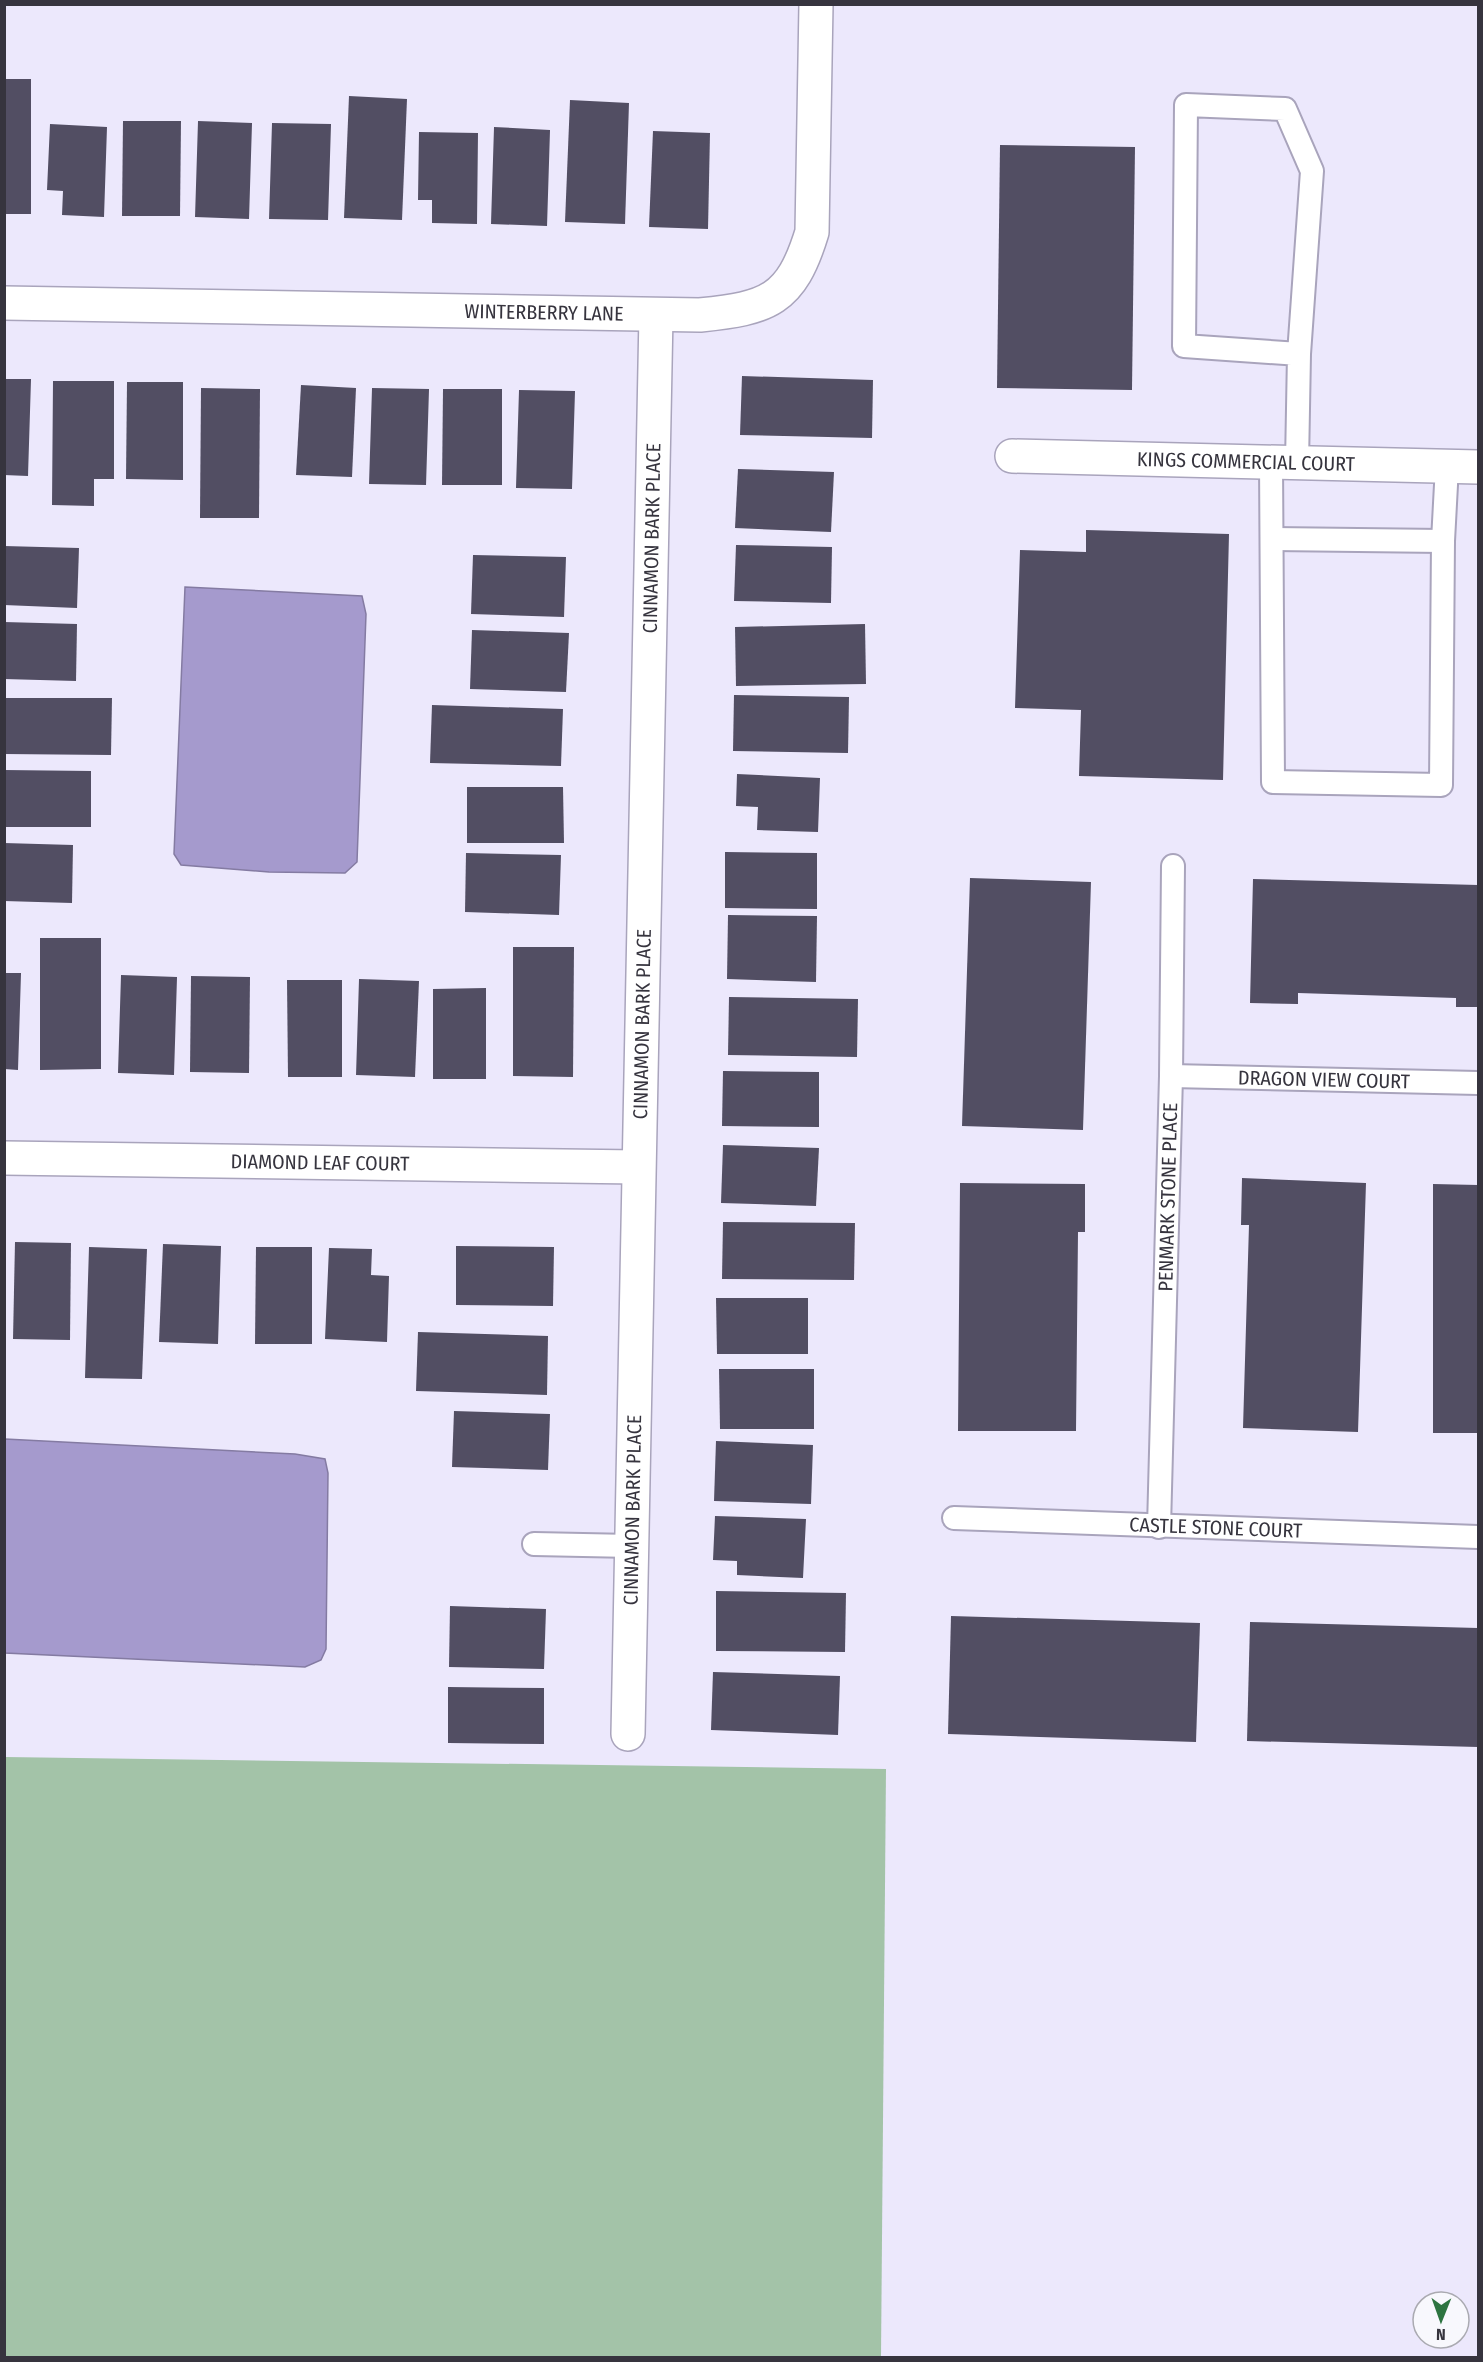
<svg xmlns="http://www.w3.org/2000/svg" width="1483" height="2362" font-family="'Fira Sans Condensed',sans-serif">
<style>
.green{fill:#a3c3a8}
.water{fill:#a59acd;stroke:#847ba2;stroke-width:1.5}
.building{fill:#524e63}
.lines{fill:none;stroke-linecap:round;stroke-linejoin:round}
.service-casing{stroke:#a9a4bc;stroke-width:26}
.minor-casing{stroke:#a9a4bc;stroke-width:36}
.service{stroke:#fff;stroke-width:22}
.minor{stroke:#fff;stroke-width:33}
.labels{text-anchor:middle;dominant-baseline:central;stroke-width:6;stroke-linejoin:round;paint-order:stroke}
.street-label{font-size:20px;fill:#36343e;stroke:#f8f8fd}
</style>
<rect width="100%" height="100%" fill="#ece8fc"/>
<!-- green -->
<polygon class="green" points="5,1757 886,1769 881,2357 5,2357"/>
<!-- water -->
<g class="water">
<polygon points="185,587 362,596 366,614 357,862 345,873 269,872 181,865 174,854"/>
<polygon points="5,1439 295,1454 325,1459 328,1473 326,1649 321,1660 305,1667 5,1653"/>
</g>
<!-- building -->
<g class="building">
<rect x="4" y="79" width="27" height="135"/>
<polygon points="349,96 407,99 402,220 344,218"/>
<polygon points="570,100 629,103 625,224 565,222"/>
<polygon points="123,121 181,121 180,216 122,216"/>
<polygon points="198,121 252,123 249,219 195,217"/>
<polygon points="272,123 331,124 328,220 269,219"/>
<polygon points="50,124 107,127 104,217 62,215 63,191 47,190"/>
<polygon points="494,127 550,130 547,226 491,224"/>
<polygon points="653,131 710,133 708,229 649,227"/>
<polygon points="419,132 478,133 477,224 432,223 432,200 418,200"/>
<polygon points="1000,145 1135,147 1132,390 997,388"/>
<polygon points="742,376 873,380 872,438 740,435"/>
<polygon points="4,379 31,379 28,476 4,475"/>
<polygon points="53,381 114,381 114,479 94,479 94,506 52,505"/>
<polygon points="127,382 183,382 183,480 126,479"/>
<polygon points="301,385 356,388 352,477 296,475"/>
<polygon points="201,388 260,389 259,518 200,518"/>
<polygon points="372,388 429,389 426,485 369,484"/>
<polygon points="443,389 502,389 502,485 442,485"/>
<polygon points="519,390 575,391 572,489 516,488"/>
<polygon points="738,469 834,472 831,532 735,528"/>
<polygon points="1086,530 1229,534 1223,780 1079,776 1081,710 1015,708 1020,550 1086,552"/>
<polygon points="736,545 832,547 831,603 734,601"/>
<polygon points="4,546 79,548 77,608 4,605"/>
<polygon points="473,555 566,557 564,617 471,614"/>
<polygon points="4,622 77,624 76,681 4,679"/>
<polygon points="865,624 866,684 736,686 735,627"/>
<polygon points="472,630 569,633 566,692 470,689"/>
<polygon points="734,695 849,697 848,753 733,751"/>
<polygon points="4,698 112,698 111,755 4,754"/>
<polygon points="432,705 563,709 561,766 430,763"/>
<polygon points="4,770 91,771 91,827 4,827"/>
<polygon points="737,774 820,778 818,832 757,830 758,807 736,806"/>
<polygon points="467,787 563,787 564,843 467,843"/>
<polygon points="4,843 73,845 72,903 4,901"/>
<polygon points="725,852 817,853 817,909 725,908"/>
<polygon points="466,853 561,855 559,915 465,912"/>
<polygon points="970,878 1091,882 1083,1130 962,1126"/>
<polygon points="1253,879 1478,885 1478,1007 1456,1007 1456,998 1298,993 1298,1004 1250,1003"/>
<polygon points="728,915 817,916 816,982 727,979"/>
<polygon points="40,938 101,938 101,1069 40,1070"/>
<polygon points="513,947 574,947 573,1077 513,1076"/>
<polygon points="4,973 21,973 18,1070 4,1069"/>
<polygon points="121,975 177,977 174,1075 118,1073"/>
<polygon points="191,976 250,977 249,1073 190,1072"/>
<polygon points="359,979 419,981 415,1077 356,1075"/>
<polygon points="287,980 342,980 342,1077 288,1077"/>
<polygon points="486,988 486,1079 433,1079 433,989"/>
<polygon points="729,997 858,999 857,1057 728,1055"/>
<polygon points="723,1071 819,1072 819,1127 722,1126"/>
<polygon points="723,1145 819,1148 816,1206 721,1203"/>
<polygon points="1242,1178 1366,1183 1358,1432 1243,1428 1249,1225 1241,1225"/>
<polygon points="960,1183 1085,1184 1085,1232 1078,1232 1076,1431 958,1431"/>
<polygon points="1433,1184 1478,1185 1478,1433 1433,1433"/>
<polygon points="723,1222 855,1223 854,1280 722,1279"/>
<polygon points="15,1242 71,1243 70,1340 13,1339"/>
<polygon points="163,1244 221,1246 218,1344 159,1342"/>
<polygon points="456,1246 554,1247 553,1306 456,1305"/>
<polygon points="89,1247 147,1249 142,1379 85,1378"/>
<polygon points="256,1247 312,1247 312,1344 255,1344"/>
<polygon points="329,1248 372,1249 371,1275 389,1276 387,1342 325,1339"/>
<polygon points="716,1298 808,1298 808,1354 717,1354"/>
<polygon points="418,1332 548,1336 547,1395 416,1391"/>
<polygon points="719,1369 814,1369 814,1429 720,1429"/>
<polygon points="454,1411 550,1414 548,1470 452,1467"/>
<polygon points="716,1441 813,1445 811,1504 714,1501"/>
<polygon points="715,1516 806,1519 803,1578 737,1575 737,1561 713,1560"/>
<polygon points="716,1591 846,1593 845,1652 716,1651"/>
<polygon points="450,1606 546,1609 544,1669 449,1667"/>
<polygon points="951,1616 1200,1623 1196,1742 948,1734"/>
<polygon points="1250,1622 1478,1628 1478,1747 1247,1741"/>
<polygon points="713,1672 840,1676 838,1735 711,1730"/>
<polygon points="448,1687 544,1688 544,1744 448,1743"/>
</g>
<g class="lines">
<defs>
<g id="service">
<polyline points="1271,462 1273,782 1441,785 1443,541 1447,466"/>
<polyline points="1297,463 1299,354 1312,171 1285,109 1186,105 1184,346 1299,354"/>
<polyline points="1273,539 1443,541"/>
<path id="s1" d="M1171 1076 1478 1083"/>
<path id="s2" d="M954 1518 1478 1537"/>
<path id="s3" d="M1159 1527 1171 1076 1173 866"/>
<polyline points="534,1544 632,1546"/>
</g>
<g id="minor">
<path id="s4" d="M4 303 700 315C768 308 791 301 812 232L816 4"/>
<path id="s5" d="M1012 456 1478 467"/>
<path id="s6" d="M4 1158 638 1167"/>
<path id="s7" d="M628 1734 656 315"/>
</g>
</defs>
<!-- service casing -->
<use href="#service" class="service-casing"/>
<!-- minor casing -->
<use href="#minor" class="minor-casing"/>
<!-- service -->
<use href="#service" class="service"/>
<!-- minor -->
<use href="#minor" class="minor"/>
</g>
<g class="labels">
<!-- street labels -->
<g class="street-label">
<text stroke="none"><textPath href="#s4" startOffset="540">WINTERBERRY LANE</textPath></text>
<text stroke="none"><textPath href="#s5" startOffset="234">KINGS COMMERCIAL COURT</textPath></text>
<text stroke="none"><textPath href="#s7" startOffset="1196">CINNAMON BARK PLACE</textPath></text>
<text stroke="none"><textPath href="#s7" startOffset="710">CINNAMON BARK PLACE</textPath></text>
<text stroke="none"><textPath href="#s1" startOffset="153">DRAGON VIEW COURT</textPath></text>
<text stroke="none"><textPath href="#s6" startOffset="316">DIAMOND LEAF COURT</textPath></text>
<text stroke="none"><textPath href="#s3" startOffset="330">PENMARK STONE PLACE</textPath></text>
<text stroke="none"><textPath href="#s7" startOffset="224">CINNAMON BARK PLACE</textPath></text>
<text stroke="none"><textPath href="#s2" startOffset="262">CASTLE STONE COURT</textPath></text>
</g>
</g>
<!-- border -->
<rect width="1483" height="2362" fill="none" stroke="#36343e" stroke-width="12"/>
<!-- north arrow -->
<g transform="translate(1441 2320) rotate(181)"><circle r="28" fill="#f8f8fd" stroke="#aaaab1" stroke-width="1.5"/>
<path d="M0-4.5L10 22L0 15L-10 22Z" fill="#2d7441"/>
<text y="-9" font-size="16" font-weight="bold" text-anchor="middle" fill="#36343e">N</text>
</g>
</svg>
